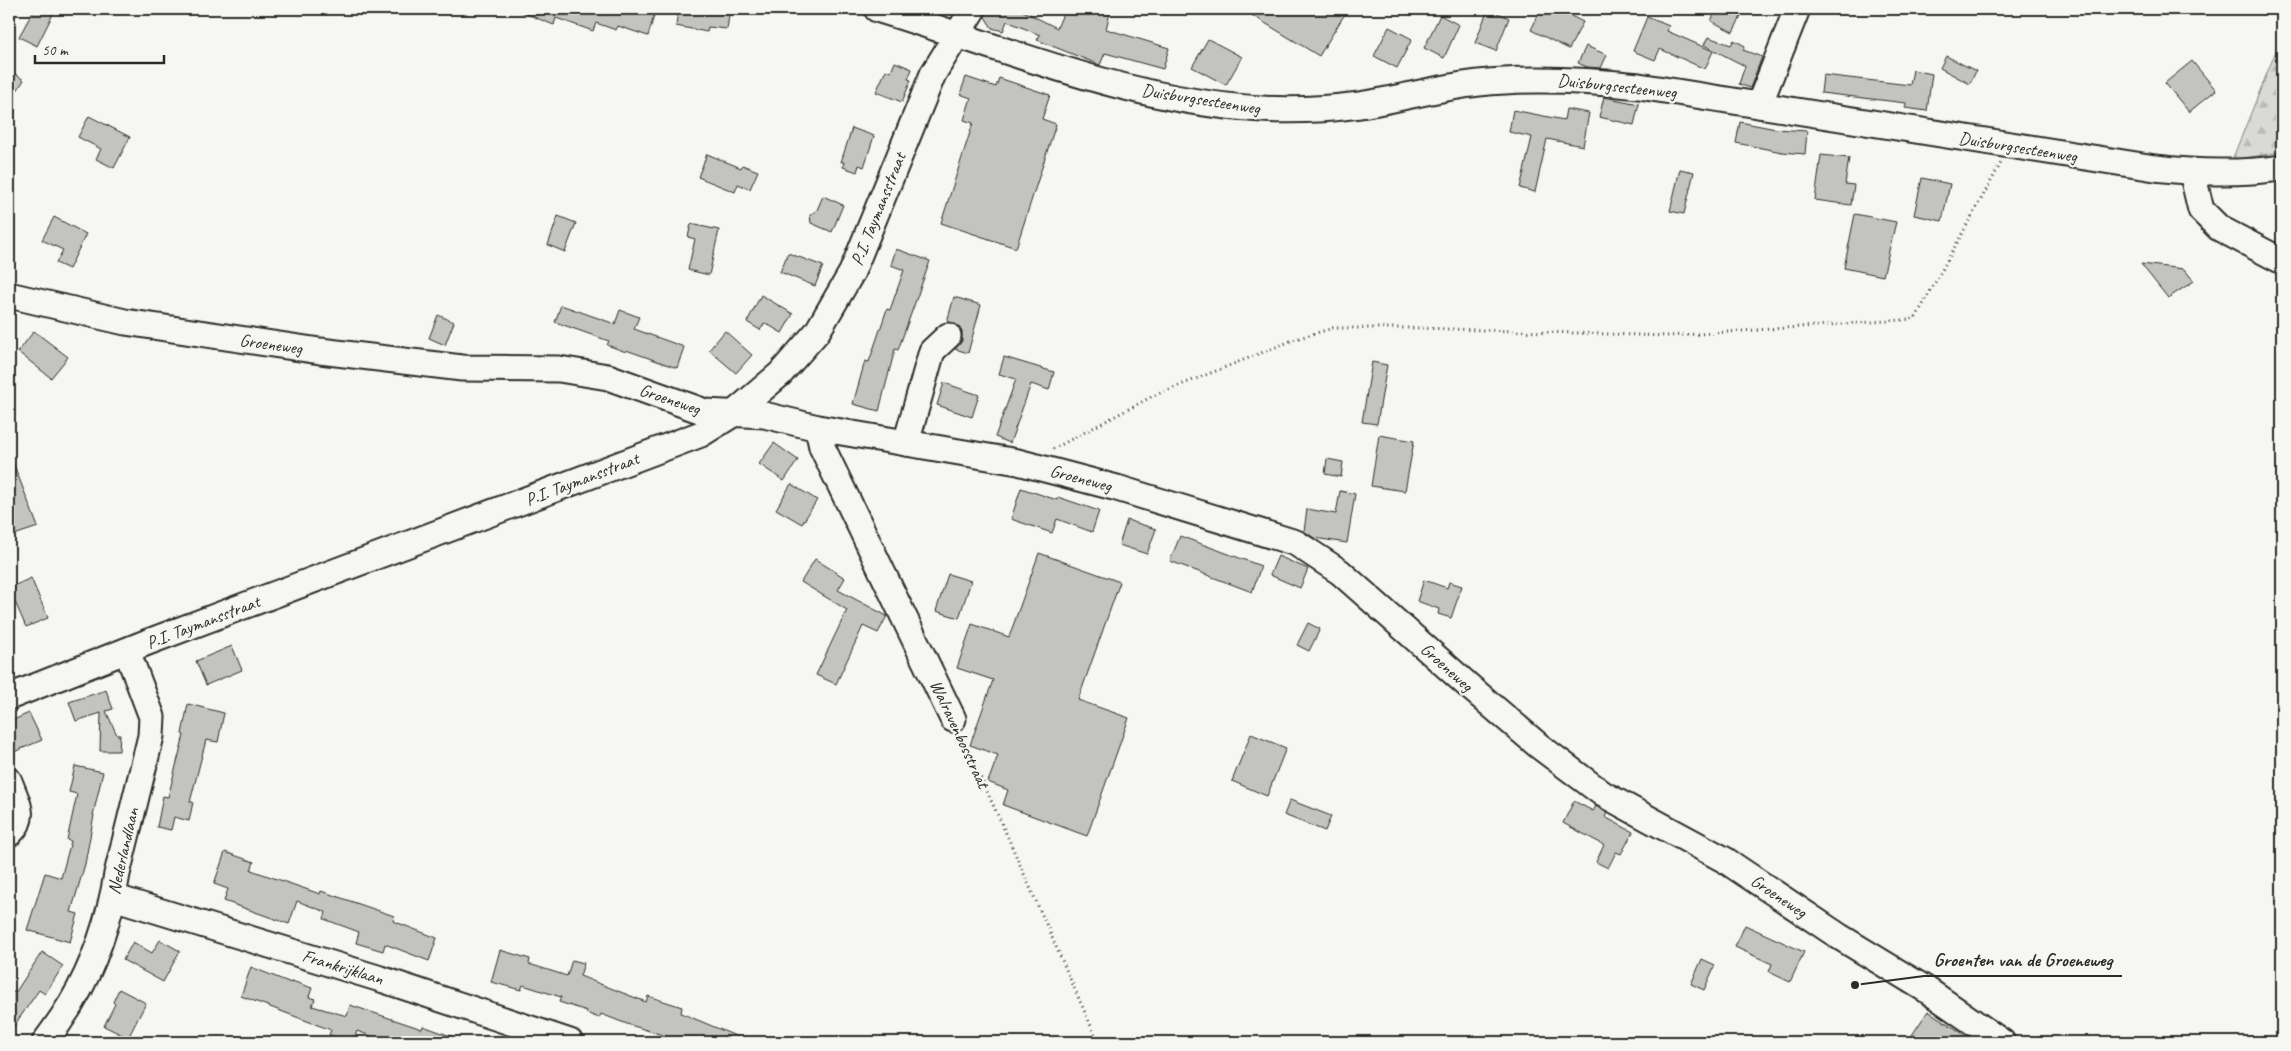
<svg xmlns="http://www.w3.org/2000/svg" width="2291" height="1051" font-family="Caveat,sans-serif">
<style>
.forest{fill:url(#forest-firs);stroke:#828280}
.building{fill:#c3c3c0;stroke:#2b2b2b}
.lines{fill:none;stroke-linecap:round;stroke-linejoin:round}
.minor-casing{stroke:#2b2b2b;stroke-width:29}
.path{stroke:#2b2b2b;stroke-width:3;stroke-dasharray:1 4;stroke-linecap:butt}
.minor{stroke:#f6f6f2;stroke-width:25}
.labels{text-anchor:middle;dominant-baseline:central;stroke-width:4.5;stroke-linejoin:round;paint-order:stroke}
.street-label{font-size:18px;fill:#2b2b2b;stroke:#f6f6f2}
.leader{fill:none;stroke:#2b2b2b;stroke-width:2}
.callout-dot{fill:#2b2b2b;stroke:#f6f6f2;stroke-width:2}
.callout-label{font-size:19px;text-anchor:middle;font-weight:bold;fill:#2b2b2b;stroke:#f6f6f2;stroke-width:4.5;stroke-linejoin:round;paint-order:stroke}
</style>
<defs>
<pattern id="forest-firs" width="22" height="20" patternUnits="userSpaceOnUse" patternTransform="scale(1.25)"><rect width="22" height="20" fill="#d9d9d5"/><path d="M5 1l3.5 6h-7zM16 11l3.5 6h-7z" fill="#babab7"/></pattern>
</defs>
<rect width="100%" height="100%" fill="#f6f6f2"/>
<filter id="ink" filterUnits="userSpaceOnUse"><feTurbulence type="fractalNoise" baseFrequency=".02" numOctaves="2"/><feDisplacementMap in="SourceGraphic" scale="10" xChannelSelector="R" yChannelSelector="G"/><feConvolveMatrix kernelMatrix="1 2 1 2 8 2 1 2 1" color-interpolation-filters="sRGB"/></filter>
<g filter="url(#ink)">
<!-- forest -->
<polygon class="forest" points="2282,36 2282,152 2232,160"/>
<!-- building -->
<g class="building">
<polygon points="34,9 42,9 53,14 37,46 19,37"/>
<polygon points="514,9 656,9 648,36 618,26 616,30 596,23 593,31 556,18 554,25"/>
<polygon points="678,9 730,9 727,29 708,27 707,32 676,26"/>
<polygon points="987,9 1019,9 1057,28 1065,9 1111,9 1106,29 1169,48 1163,69 1105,53 1100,65 1037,40 1040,35 1007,21 1003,31 992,28 985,17"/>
<polygon points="1242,9 1348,9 1319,56"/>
<polygon points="1488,9 1509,18 1496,51 1475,43"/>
<polygon points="1541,9 1557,9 1583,22 1569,49 1531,30"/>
<polygon points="1717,9 1745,9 1733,32 1711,21"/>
<polygon points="1440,15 1459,25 1444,58 1424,48"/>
<polygon points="1647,17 1669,26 1667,31 1713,51 1705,69 1660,49 1655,60 1633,51"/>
<polygon points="1389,27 1412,39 1397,68 1374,56"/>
<polygon points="1708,37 1731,45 1734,40 1745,46 1743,50 1762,57 1750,88 1739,84 1745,66 1704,45"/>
<polygon points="1208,39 1242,57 1226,85 1192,67"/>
<polygon points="1586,46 1607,55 1601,68 1587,67 1578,63"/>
<polygon points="1946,56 1976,71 1970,84 1940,68"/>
<polygon points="2192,61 2216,90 2189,112 2165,83"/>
<polygon points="895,62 912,69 908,79 911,80 902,102 876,92 886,70 891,72"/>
<polygon points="9,70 24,80 9,103"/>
<polygon points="1913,70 1932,74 1927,111 1905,108 1906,103 1821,93 1823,75 1910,85"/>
<polygon points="966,77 996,87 999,78 1050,95 1042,119 1056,124 1016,248 941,223 973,123 964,120 971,98 960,94"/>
<polygon points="1604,97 1639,104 1634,125 1599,117"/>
<polygon points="1566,109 1589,113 1583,146 1547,139 1535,192 1520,188 1532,137 1509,132 1513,110 1564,120"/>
<polygon points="89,116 130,137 114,168 96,159 101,149 78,137"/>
<polygon points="1740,122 1776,129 1807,131 1805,154 1782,152 1736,143"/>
<polygon points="852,128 874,136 864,167 859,165 857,172 843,167 844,162 841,162"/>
<polygon points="707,154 741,168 742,165 758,171 750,189 738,184 735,192 698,177"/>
<polygon points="1821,155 1849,158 1845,184 1854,185 1851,205 1815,200"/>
<polygon points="1680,169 1694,172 1684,214 1670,211"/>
<polygon points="1922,178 1950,184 1942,221 1914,215"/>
<polygon points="823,196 843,205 832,232 811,223 810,215 817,210"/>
<polygon points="1855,214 1896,222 1883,276 1844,268"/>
<polygon points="558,216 576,223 565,252 548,245"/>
<polygon points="54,217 86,234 69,269 56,263 63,250 42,240"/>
<polygon points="691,224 719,230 709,275 688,270 695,239 688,237"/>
<polygon points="896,249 930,261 898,350 895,349 879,411 853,404 865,361 869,362 887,309 890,310 904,270 891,265"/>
<polygon points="788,253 823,266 815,286 780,272"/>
<polygon points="2141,264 2184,269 2194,281 2168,298"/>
<polygon points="761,295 793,314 782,333 765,323 760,330 747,322"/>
<polygon points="954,297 981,305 968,353 955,349 962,341 962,332 958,326 947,322"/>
<polygon points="561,305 615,324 620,310 639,317 634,329 684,347 677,368 626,350 626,352 607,345 609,341 555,322"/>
<polygon points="438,315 454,322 445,345 429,338"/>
<polygon points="34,331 68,357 51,378 18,352"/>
<polygon points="725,331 752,355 736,373 709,350"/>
<polygon points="1004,357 1054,372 1049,390 1031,384 1010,443 995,437 1016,379 999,374"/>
<polygon points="1372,362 1387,365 1377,424 1362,422"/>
<polygon points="944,383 979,395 972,417 937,405"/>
<polygon points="1379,435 1414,441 1405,491 1371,486"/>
<polygon points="774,443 798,460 784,481 759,464"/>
<polygon points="9,452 38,527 14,535 9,520"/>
<polygon points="1327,459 1343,462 1341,477 1325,474"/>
<polygon points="791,484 817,500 802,524 776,509"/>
<polygon points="1021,488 1057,500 1058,497 1099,511 1092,532 1057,519 1052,533 1011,519"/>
<polygon points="1340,491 1355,494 1347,543 1314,538 1304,531 1307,509 1336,514"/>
<polygon points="1127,520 1156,529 1147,554 1119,545"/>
<polygon points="1180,536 1261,566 1252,592 1170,561"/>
<polygon points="1039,553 1120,582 1078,700 1129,718 1087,836 1003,805 1008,790 988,782 998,755 970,745 993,680 957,668 972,624 1009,637"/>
<polygon points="1278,556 1308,569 1300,588 1270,575"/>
<polygon points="815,559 845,578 838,590 887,616 878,633 863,626 836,684 816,675 847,610 801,582"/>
<polygon points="948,574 971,581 959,618 936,611"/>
<polygon points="31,578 48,618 26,627 9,588"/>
<polygon points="1424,580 1447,588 1449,582 1462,586 1451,618 1438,614 1439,609 1417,601"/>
<polygon points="1308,623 1320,629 1309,651 1297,645"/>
<polygon points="232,646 242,670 206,685 196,661"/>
<polygon points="106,690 113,709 106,711 117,735 120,735 119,751 100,751 101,713 76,721 69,702"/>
<polygon points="188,704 224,713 218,742 206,740 190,802 193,802 189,821 174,817 171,830 157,827 163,796 168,797 184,735 182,734"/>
<polygon points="29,713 42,740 14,752 9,740 9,722"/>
<polygon points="1251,734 1286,748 1267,796 1232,781"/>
<polygon points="75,766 103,772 93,815 94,815 85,864 71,912 78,914 70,942 27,930 45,873 61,878 71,841 67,840 77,794 69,792"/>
<polygon points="1290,800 1331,816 1325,831 1284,815"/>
<polygon points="1574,801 1593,811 1596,806 1607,813 1605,817 1633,832 1621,854 1616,852 1608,868 1596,862 1604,845 1563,823"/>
<polygon points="225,852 254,862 251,870 320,894 321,891 394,916 393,921 437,938 429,961 385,944 383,951 356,943 359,932 324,919 326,912 297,901 289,924 224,901 228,889 214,884"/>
<polygon points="1745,925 1804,952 1790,982 1769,972 1772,964 1735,947"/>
<polygon points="160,940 180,951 163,982 123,960 133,942 152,953"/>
<polygon points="500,950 530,959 529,964 567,976 572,960 584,963 580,976 646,1002 648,996 682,1007 681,1013 750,1042 688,1042 673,1036 672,1038 627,1024 601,1014 599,1018 586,1013 587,1011 559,1002 561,997 523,985 521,990 491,982"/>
<polygon points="42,952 63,966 45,994 39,990 9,1033 9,989 15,993"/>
<polygon points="1702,959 1715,965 1704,990 1691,984"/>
<polygon points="251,967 291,983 292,981 312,988 309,997 315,999 312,1006 347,1016 350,1005 422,1029 423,1026 462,1040 462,1042 417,1042 401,1035 398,1042 388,1042 357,1031 353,1042 329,1035 331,1030 241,996"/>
<polygon points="119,989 146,1003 128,1038 104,1026 115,1004 113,1002"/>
<polygon points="1928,1011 1976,1042 1923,1042 1912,1035"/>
</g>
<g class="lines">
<defs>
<g id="minor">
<path d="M877 9C1003 47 1129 102 1262 109 1294 111 1328 109 1360 105 1400 99 1439 87 1479 83 1533 77 1585 80 1639 86L2155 168C2197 173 2240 174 2282 168"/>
<polyline points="1759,105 1797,9"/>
<polyline points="2192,172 2201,210 2219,228 2282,261"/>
<polyline points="9,295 125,322 320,351 462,368 559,369 608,377 705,412 764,415 818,428 1018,462 1117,488 1296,543 1340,572 1471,688 1539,746 1603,794 1725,860 1840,937 1927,990 2002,1042"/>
<polyline points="818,428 822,447 953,719"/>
<polyline points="906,443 932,351 948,336"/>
<polyline points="9,697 148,642 701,434 733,414 780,374 817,332 852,272 933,74 973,9"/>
<path d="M9 781C16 801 28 816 10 833"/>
<polyline points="113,897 384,980 570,1042"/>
<path d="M45 1042C54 1030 63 1017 71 1004 94 966 110 918 117 874L151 736 152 717 127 651"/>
</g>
</defs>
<!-- minor casing -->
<use href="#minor" class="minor-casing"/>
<!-- path -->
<g class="path">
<polyline points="1053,449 1153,396 1296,339 1333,328 1420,328 1669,336 1915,319 2001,163"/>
<polyline points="962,737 1006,833 1098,1042"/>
</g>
<!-- minor -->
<use href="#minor" class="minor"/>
</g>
</g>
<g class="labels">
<!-- street labels -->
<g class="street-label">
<text transform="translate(1617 86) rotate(6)">Duisburgsesteenweg</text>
<text transform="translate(1201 99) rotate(9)">Duisburgsesteenweg</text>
<text transform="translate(2018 147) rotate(9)">Duisburgsesteenweg</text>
<text transform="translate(878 209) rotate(-68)">P.I. Taymansstraat</text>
<text transform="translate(271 344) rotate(8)">Groeneweg</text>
<text transform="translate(670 399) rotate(19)">Groeneweg</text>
<text transform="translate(1081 478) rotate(15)">Groeneweg</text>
<text transform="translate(582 479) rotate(-21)">P.I. Taymansstraat</text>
<text transform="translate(203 622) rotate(-21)">P.I. Taymansstraat</text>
<text transform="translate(1447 667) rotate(42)">Groeneweg</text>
<text transform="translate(960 734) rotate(65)">Walravenbosstraat</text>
<text transform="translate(123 851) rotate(-77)">Nederlandlaan</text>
<text transform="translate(1779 896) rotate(34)">Groeneweg</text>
<text transform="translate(343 967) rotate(17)">Frankrijklaan</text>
</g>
</g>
<!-- callouts -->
<path class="leader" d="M1855 985L1924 976H2122"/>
<circle class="callout-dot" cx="1855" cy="985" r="5"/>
<g class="callout-label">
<text x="2023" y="966">Groenten van de Groeneweg</text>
</g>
<!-- margin -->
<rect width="2291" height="1051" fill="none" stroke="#f6f6f2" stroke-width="30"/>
<rect x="15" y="15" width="2261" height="1021" fill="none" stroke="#2b2b2b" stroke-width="2" filter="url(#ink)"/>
<!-- scale -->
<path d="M35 55v8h129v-8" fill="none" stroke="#2b2b2b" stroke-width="2.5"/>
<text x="42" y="55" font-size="15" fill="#2b2b2b" stroke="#f6f6f2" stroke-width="4" paint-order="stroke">50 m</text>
</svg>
